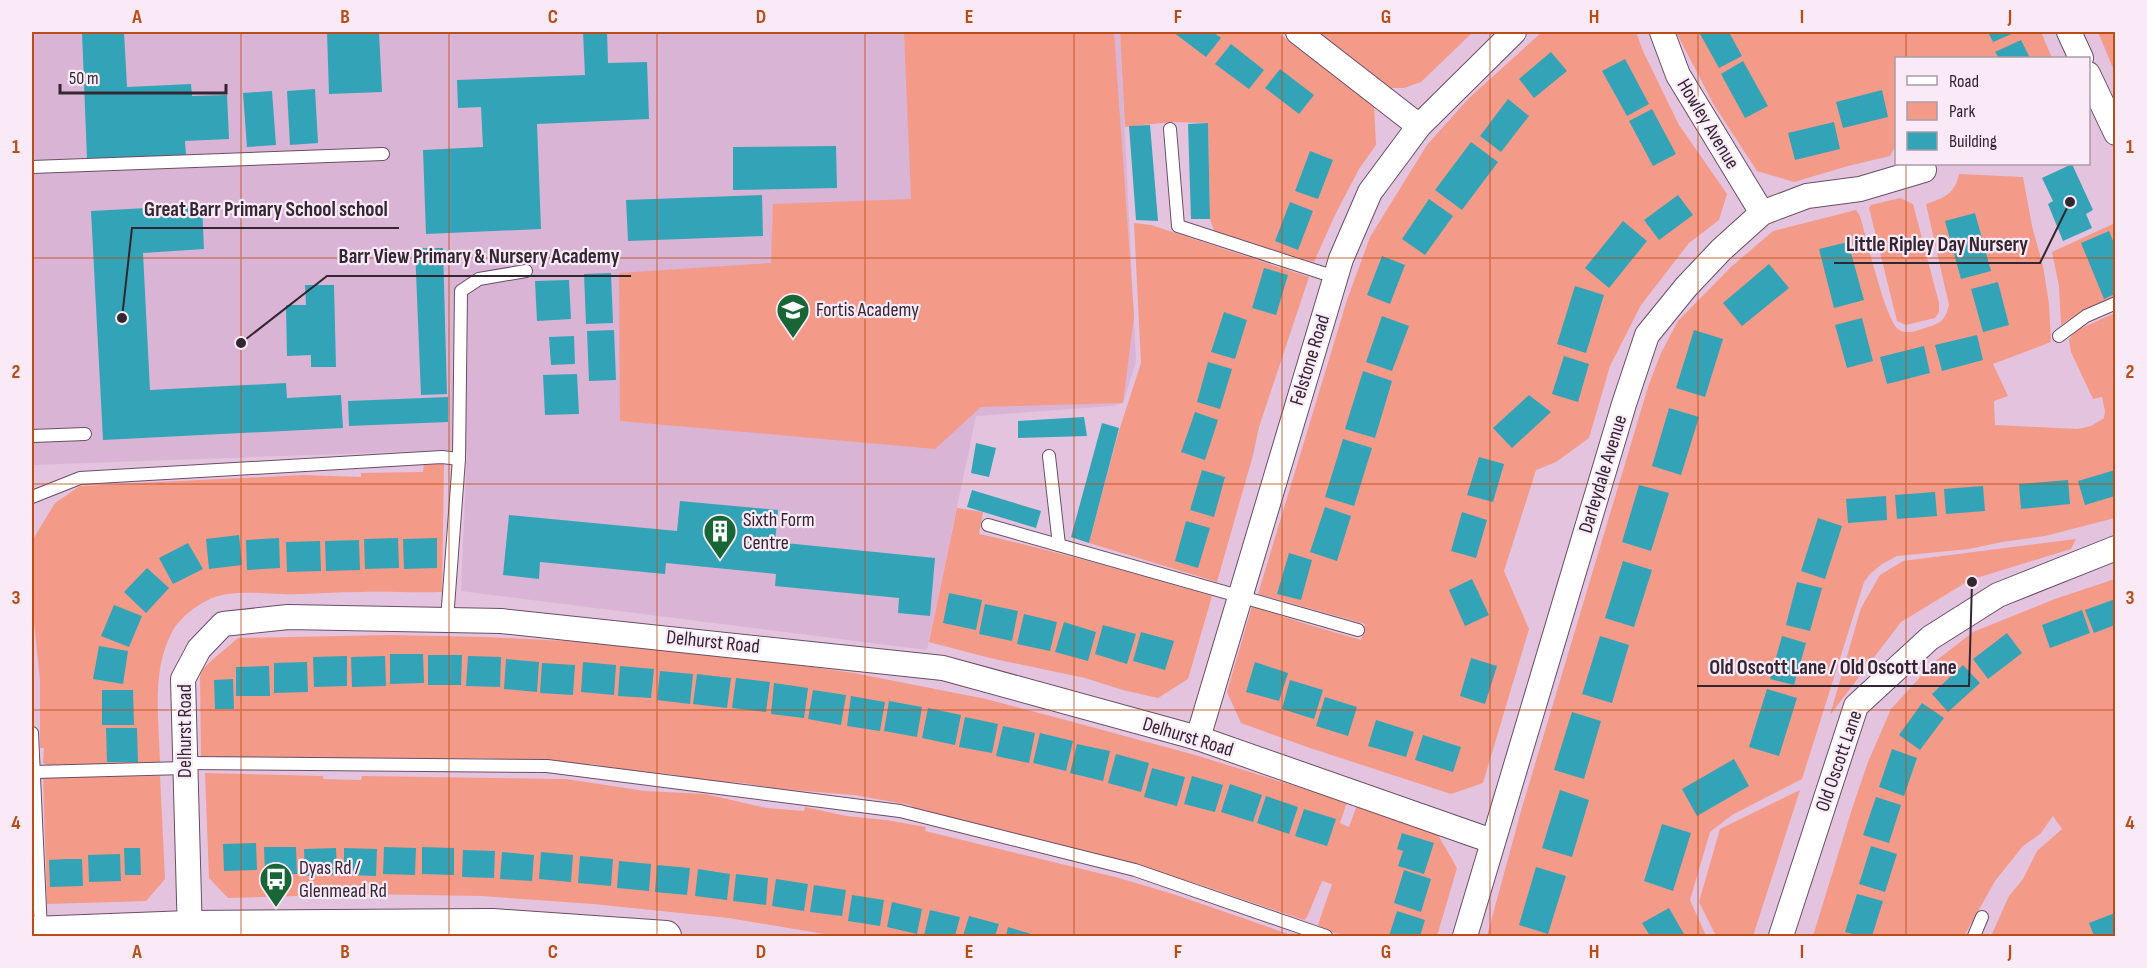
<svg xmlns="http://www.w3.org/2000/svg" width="2147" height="968" font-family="'Sofia Sans Condensed',sans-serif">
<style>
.built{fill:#dab4d4}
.green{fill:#f49a89}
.building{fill:#33a4b7}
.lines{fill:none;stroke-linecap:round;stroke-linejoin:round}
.service-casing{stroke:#6a4e66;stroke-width:14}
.minor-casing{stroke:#6a4e66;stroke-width:26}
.tertiary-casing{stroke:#6a4e66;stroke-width:32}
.service{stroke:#fff;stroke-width:12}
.minor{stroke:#fff;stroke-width:24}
.tertiary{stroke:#fff;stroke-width:30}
.grid{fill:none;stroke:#ba4c15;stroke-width:1.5;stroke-opacity:0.55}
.labels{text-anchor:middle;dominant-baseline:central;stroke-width:4.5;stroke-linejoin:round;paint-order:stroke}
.street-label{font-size:20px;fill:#322630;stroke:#fae9f7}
.poi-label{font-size:20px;fill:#322630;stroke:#fae9f7;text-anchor:start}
.leader{fill:none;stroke:#322630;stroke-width:2}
.callout-dot{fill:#322630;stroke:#fae9f7;stroke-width:2}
.callout-label{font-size:21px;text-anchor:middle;font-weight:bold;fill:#322630;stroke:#fae9f7;stroke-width:4.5;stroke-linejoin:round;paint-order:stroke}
.neatline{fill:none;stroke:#ba4c15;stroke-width:2}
.grid-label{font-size:20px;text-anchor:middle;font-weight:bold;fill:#ba4c15}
</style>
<rect width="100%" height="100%" fill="#e3c3de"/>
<!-- built -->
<polygon class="built" points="32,32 1120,32 1136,362 1123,403 1112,406 976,416 927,650 461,591 467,451 452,450 32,465"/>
<!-- green -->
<g class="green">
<polygon points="904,32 1114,32 1134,316 1123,403 981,407 935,449 620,421 619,273 771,263 773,204 911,199"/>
<polygon points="1120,32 1277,32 1374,104 1376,145 1359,169 1335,215 1314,262 1215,233 1210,219 1208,123 1171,122 1125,127"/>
<polygon points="1311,32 1473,32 1421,82 1404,88 1385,88"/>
<polygon points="1542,32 1636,32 1643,51 1679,125 1727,194 1719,220 1689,243 1641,305 1610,366 1589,438 1556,462 1536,470 1504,571 1529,629 1483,783 1451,794 1307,747 1241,723 1227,692 1252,606 1306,624 1361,640 1365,624 1258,594 1347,300 1370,237 1427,145 1469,98"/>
<polygon points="1676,32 2041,32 2052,58 1896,58 1896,145 1890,156 1848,166 1794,182 1757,171 1714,105"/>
<polygon points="2098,32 2115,32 2115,73"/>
<path d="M1959 174 2023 177 2032 226 2043 266 2049 304 2051 342 1993 364 2008 396 1994 401 1995 425 2078 429 2091 426 2104 418 2105 411 2102 397 2093 399 2071 352 2069 340 2075 331 2115 313V518L2045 536 2002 542 1969 549 1897 556 1882 564 1870 574 1864 582 1859 598 1802 779 1732 815 1710 832 1690 900 1706 936H1487L1521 811 1648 387 1661 353 1678 321 1731 267 1773 231 1856 210 1860 216C1866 236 1885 319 1898 329 1906 335 1916 331 1925 328 1940 324 1945 321 1949 305L1926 204C1944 198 1955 194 1959 174Z"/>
<polygon points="1900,198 1913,204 1939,303 1939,312 1935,318 1906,325 1897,321 1869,208 1871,205"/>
<polygon points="1134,223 1151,225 1309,277 1259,427 1253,455 1217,582 1089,543 1118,434 1141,363"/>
<polygon points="2115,223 2115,297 2082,311 2061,325 2059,286 2052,252"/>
<path d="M424 462 444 463 442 592C414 593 387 591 360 592 334 592 308 595 282 594 261 594 239 590 218 596 201 601 180 617 172 632 151 672 159 719 160 763L51 767 43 763 44 748H40V681L34 621 32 541 55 503 80 486 303 475 361 477V473L423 472Z"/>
<path d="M957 508 983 512 979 534C1057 551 1135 574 1212 596L1188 679 1158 698 1123 690 1085 678 990 658 929 642Z"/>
<polygon points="2076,539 2071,549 1970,580 1901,622 1830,715 1861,608 1880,575 1903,561"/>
<polygon points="2115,579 2115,936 1991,936 2009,896 2023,879 2037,851 2062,829 2053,816 2040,834 2023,846 1995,881 1964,936 1813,936 1852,809 1868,762 1891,709 1932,664 1973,632 2055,599"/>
<path d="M389 635 486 637 586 642 756 659 854 673 986 699 1062 719 1195 755 1347 802 1340 823 1349 827 1357 805 1438 835 1457 868 1437 936C1413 936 1333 942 1318 925L1332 884 1322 881 1307 917 1304 920 1198 884 964 820C948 818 923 816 910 805L854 795 780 789 743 783 707 781 669 774 614 769 593 764 576 766 483 758 429 759 201 757 200 677 202 670 211 661 238 638Z"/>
<polygon points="205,773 323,776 323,779 361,780 362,776 566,779 645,791 705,794 766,808 804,811 805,807 846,816 886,820 926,827 925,831 1119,878 1176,895 1294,936 836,936 729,918 593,904 481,896 360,894 228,898 209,878"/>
<polygon points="160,776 165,879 146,901 47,904 43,777"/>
<polygon points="1800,790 1753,936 1716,936 1699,902 1720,829"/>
</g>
<!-- building -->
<g class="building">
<polygon points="82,32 124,32 127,87 191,84 192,96 227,95 229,139 185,141 186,155 87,159"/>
<polygon points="327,32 379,32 382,92 329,94"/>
<polygon points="583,32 607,32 608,63 647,62 649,119 537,124 541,229 426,234 423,150 483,147 481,107 458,108 457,80 585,75"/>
<polygon points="1173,32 1213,32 1221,38 1206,57"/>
<polygon points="1699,32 1729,32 1742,56 1719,68"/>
<polygon points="1988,32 2016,32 1993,42"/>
<polygon points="2021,40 2030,58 1999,58 1995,52"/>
<polygon points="1231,44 1264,70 1249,89 1215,64"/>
<polygon points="1551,52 1567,71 1534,98 1519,79"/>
<polygon points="1625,59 1649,104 1627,116 1602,71"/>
<polygon points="1743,61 1768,106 1745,118 1721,74"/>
<polygon points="1280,69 1314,95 1299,114 1265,88"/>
<polygon points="315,89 318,143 290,145 287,91"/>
<polygon points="1882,90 1888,117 1843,128 1836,102"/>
<polygon points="272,91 276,145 247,147 243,93"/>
<polygon points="1508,99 1529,116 1501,152 1480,136"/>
<polygon points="1652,109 1676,154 1653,166 1629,121"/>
<polygon points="1834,122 1840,149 1795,160 1788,133"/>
<polygon points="1208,123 1210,219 1191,219 1188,124"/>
<polygon points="1150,125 1158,221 1136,220 1129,126"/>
<polygon points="1471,142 1498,162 1462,210 1435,190"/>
<polygon points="836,146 837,188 733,190 733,147"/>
<polygon points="1310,151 1333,160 1318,199 1295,191"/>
<polygon points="2072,164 2093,210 2086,214 2092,228 2063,241 2048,204 2053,201 2042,178"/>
<polygon points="762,195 763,236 628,241 626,200"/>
<polygon points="1678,195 1693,215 1659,240 1644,220"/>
<polygon points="1429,199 1453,216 1425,255 1402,239"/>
<polygon points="1290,202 1313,211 1298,250 1275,241"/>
<polygon points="202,205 204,249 143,253 150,390 286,383 287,398 341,395 343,428 103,440 91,211"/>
<polygon points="1975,213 1991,271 1961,279 1945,221"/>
<polygon points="1623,221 1647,241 1609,288 1585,268"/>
<polygon points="2109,231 2115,246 2115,294 2104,299 2081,243"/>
<polygon points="1848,242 1864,300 1834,308 1819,249"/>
<polygon points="415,248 443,248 447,394 421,395"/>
<polygon points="1382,256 1405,265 1390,304 1367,295"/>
<polygon points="1769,264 1789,288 1742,326 1723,303"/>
<polygon points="1264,268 1288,275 1276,315 1252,308"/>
<polygon points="611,273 613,323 586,324 584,274"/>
<polygon points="569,280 571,319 537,321 535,281"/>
<polygon points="1998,282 2009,325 1983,332 1971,289"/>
<polygon points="305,285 334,285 336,367 311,367 311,355 287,356 286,305 306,305"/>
<polygon points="1575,286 1604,295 1586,353 1557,344"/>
<polygon points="1224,312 1247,320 1235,359 1211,352"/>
<polygon points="1382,316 1409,326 1392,371 1366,362"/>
<polygon points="1862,318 1873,361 1847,368 1835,325"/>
<polygon points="614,330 616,380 589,381 587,331"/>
<polygon points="1694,330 1723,339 1705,397 1676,388"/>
<polygon points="1977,335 1983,360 1942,371 1935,345"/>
<polygon points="574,336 575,364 551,365 549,337"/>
<polygon points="1924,346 1930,373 1887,384 1880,357"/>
<polygon points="1564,356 1589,364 1578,402 1552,394"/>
<polygon points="1208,362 1232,369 1220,409 1197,402"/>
<polygon points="1363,371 1392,381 1375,438 1345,429"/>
<polygon points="577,374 579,414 545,415 543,375"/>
<polygon points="1529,395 1551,412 1512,448 1493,428"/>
<polygon points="448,397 448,422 349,426 348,401"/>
<polygon points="1669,408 1699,417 1681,475 1652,466"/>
<polygon points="1195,412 1218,420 1205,460 1181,452"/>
<polygon points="1084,417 1087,436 1018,438 1018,421"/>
<polygon points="1102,423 1119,428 1089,543 1071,537"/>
<polygon points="1343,439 1372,448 1354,506 1325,497"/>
<polygon points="976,443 996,448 989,477 971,473"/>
<polygon points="1479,457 1504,464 1493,502 1467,495"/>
<polygon points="1202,470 1225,477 1214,517 1190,510"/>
<polygon points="2115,470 2115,496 2085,505 2078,481"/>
<polygon points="2068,480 2070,504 2021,509 2019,484"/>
<polygon points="1639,485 1669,493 1651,551 1622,542"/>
<polygon points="1983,486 1985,511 1946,514 1944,489"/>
<polygon points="972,490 1041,511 1036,528 967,507"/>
<polygon points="1935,492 1937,516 1897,519 1895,495"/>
<polygon points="1886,496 1887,520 1848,523 1846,499"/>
<polygon points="680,501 778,510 775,542 935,558 930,616 898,613 899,598 775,586 776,574 666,563 665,574 540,562 539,579 503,575 509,515 677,531"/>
<polygon points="1325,507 1351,516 1337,561 1310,552"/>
<polygon points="1462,512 1487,520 1476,558 1451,551"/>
<polygon points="1818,518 1842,526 1825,579 1801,571"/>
<polygon points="1186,521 1210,528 1198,568 1175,561"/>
<polygon points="239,535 242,565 209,569 206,539"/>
<polygon points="279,538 280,568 247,570 246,540"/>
<polygon points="398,538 399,568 365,569 364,539"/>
<polygon points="437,538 437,568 404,569 403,539"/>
<polygon points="359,540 360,570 326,571 325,541"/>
<polygon points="320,541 321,571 287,572 286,542"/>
<polygon points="188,543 203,569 173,584 159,558"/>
<polygon points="1289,553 1312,560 1301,600 1277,594"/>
<polygon points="1623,561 1652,570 1634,627 1605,618"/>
<polygon points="147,568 169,588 146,613 124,592"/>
<polygon points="1472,579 1489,615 1465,626 1449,590"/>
<polygon points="1797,582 1822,588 1810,631 1786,625"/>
<polygon points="949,593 982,600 976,630 943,623"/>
<polygon points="2115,599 2115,625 2094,633 2085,610"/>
<polygon points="985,604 1018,611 1012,641 979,634"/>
<polygon points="114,605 142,616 129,647 101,636"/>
<polygon points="2082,610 2090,633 2050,648 2042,625"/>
<polygon points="1024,614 1057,622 1050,651 1017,644"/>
<polygon points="1064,622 1096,632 1088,661 1055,652"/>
<polygon points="1103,625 1136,634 1127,664 1095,654"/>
<polygon points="1141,632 1174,641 1165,670 1133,661"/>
<polygon points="2007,633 2022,653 1988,679 1973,659"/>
<polygon points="1600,636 1629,645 1612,703 1582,694"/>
<polygon points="1782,636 1806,643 1794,685 1770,679"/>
<polygon points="99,646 128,651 123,684 93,679"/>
<polygon points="390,654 423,654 424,683 390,684"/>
<polygon points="428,655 462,655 461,685 428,685"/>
<polygon points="347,656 347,686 314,687 313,657"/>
<polygon points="385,656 386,686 352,687 351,657"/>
<polygon points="468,656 501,657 500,687 466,686"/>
<polygon points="1471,658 1497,666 1485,704 1460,696"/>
<polygon points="506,659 539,662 537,692 504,689"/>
<polygon points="307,662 308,692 274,693 274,663"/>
<polygon points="583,662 616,665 614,695 581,692"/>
<polygon points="1255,662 1288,673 1279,701 1246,692"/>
<polygon points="542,663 575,665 573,695 540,693"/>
<polygon points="1963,665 1980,683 1948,712 1932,694"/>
<polygon points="269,666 270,696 236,696 236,667"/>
<polygon points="620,666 654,669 651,698 618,696"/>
<polygon points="660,671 693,674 690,704 657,700"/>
<polygon points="697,674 731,678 727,708 693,704"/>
<polygon points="736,678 770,682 766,712 732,708"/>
<polygon points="233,679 234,709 215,709 214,680"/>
<polygon points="1290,680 1323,690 1314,719 1282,709"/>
<polygon points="774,683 808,688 804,718 771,714"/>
<polygon points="1767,689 1797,698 1779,756 1749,747"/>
<polygon points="102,690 133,690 134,725 102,725"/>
<polygon points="813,690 846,695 841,725 808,719"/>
<polygon points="851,696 885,702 880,731 847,726"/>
<polygon points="1325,697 1357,707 1348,736 1316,726"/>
<polygon points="889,701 922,707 917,737 884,731"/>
<polygon points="1922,703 1944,718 1920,750 1899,735"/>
<polygon points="928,708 961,715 955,745 922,738"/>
<polygon points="1572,712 1601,721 1584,779 1554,770"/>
<polygon points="965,717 998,724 992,753 959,747"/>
<polygon points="1376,720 1414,732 1406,757 1368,746"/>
<polygon points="1003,726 1035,733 1029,763 996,756"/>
<polygon points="106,728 137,728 138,762 107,762"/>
<polygon points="1040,733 1073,741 1066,771 1033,763"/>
<polygon points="1423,735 1461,747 1453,772 1415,760"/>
<polygon points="1077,744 1110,751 1103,781 1070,773"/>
<polygon points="1892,749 1917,758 1904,796 1879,787"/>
<polygon points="1116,754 1149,763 1141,792 1108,783"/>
<polygon points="1734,759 1749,786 1697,816 1682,789"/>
<polygon points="1152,768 1185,777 1177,806 1144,797"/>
<polygon points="1192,776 1223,785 1215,812 1184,804"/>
<polygon points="1230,784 1262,795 1253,822 1221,812"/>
<polygon points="1560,790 1589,800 1572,857 1542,848"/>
<polygon points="1266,796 1298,807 1289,834 1257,823"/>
<polygon points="1876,797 1901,805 1889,843 1863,835"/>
<polygon points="1304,809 1336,819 1327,846 1295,836"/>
<polygon points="1662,824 1691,833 1673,891 1644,881"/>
<polygon points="1402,833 1434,843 1424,874 1398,866 1403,851 1397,849"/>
<polygon points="256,843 257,870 224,871 223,844"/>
<polygon points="1871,846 1897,854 1885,892 1859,884"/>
<polygon points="264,847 296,847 297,874 265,875"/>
<polygon points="384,847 416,848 415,875 383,874"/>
<polygon points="422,847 454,848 454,875 422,874"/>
<polygon points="124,848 140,848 141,875 125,875"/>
<polygon points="336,848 337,875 305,876 304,849"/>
<polygon points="344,848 377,849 376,876 344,875"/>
<polygon points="463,850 495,851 494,878 462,877"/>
<polygon points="502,852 534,855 532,881 500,879"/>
<polygon points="541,852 573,855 571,882 539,879"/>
<polygon points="120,854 121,881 89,882 88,855"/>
<polygon points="580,856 613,859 611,886 578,883"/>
<polygon points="66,859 82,859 83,886 50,887 49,860"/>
<polygon points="619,861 651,864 649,891 617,888"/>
<polygon points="657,865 690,868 687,895 655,892"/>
<polygon points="1536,867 1566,876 1548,934 1519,925"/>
<polygon points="698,869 730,874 727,900 695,896"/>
<polygon points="1404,870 1431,879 1421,912 1394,903"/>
<polygon points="736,874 768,878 766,905 733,901"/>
<polygon points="776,879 808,884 804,911 772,906"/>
<polygon points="814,885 846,890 842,916 810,912"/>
<polygon points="1857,894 1883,901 1872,936 1861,936 1845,932"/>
<polygon points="852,895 884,900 880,926 848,921"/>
<polygon points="892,902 922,909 917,934 887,927"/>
<polygon points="1669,908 1685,936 1650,936 1642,923"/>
<polygon points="930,910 960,917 955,936 924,935"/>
<polygon points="1397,911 1425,920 1420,936 1389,936"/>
<polygon points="2115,913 2115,936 2094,936 2089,923"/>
<polygon points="969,916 999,924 995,936 963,936"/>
<polygon points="1008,927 1038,936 1006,936"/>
</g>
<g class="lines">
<defs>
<g id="service">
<polyline points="1170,129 1178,226 1335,277"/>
<polyline points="32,167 383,154"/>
<polyline points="2059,336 2086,316 2116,303"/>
<polyline points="32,436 85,434"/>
<polyline points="1049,456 1059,545"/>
<polyline points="32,497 80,478 442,457 459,459"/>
<polyline points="988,525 1358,630"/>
<polyline points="447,620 459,459 461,291 479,279 526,271"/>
<polyline points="32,733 41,931"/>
<polyline points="185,763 547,766 900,811 1135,870 1326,936"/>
<polyline points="34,772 185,768"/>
<polyline points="1974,936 1982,917"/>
</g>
<g id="minor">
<polyline points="1298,32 1419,126"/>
<polyline points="1662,32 1678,75 1762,213"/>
<polyline points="2069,32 2081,58"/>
<polyline points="2088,74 2116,133"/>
<polyline points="1198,738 1341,259 1370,192 1419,126 1514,32"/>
<polyline points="190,936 183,679 199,649 223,624 288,617 501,621 943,668 1198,738 1492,841"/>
<polyline points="1465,936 1624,404 1647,335 1686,287 1721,250 1762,213 1807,196 1860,189 1924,170"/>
<polyline points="1781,936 1856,706 1930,638 1998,595 2116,548"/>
</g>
<polyline id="tertiary" points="32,932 189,926 493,924 666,936"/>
</defs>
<!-- service casing -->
<use href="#service" class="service-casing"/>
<!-- minor casing -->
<use href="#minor" class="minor-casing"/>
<!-- tertiary casing -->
<use href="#tertiary" class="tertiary-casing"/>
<!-- service -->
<use href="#service" class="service"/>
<!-- minor -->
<use href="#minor" class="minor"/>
<!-- tertiary -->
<use href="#tertiary" class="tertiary"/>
</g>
<!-- grid -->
<path class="grid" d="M241 32V936M449 32V936M657 32V936M865 32V936M1074 32V936M1282 32V936M1490 32V936M1698 32V936M1906 32V58M1906 164V936M32 258H2116M32 484H2116M32 710H2116"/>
<!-- icons -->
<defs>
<symbol id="school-pin" viewBox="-11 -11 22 30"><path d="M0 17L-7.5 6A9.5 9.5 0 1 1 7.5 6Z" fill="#186635" stroke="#fae9f7"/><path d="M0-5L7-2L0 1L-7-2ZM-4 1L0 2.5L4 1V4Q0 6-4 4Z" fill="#fff"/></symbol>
<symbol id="building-pin" viewBox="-11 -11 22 30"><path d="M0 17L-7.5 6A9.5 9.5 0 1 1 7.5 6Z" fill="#186635" stroke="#fae9f7"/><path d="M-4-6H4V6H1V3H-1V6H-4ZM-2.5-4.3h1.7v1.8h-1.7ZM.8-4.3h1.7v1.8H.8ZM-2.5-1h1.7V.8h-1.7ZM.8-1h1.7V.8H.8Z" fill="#fff"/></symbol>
<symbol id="bus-pin" viewBox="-11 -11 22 30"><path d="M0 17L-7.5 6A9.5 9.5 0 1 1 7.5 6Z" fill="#186635" stroke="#fae9f7"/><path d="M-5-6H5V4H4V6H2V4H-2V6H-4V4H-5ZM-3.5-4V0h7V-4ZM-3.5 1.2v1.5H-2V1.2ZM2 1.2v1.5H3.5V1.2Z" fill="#fff"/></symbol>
</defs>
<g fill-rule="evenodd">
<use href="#school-pin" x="774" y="291" width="38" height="52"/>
<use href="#building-pin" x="701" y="512" width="38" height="52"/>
<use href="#bus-pin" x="257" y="860" width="38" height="52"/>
</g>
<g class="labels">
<!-- street labels -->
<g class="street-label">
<text transform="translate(1708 124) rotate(59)">Howley Avenue</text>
<text transform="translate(1310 360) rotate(-73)">Felstone Road</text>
<text transform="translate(1603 474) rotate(-73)">Darleydale Avenue</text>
<text transform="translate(713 642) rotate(6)">Delhurst Road</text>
<text transform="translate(185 731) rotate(-90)">Delhurst Road</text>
<text transform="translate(1188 737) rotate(17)">Delhurst Road</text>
<text transform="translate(1839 761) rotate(-71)">Old Oscott Lane</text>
</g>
<!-- poi labels -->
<g class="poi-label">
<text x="816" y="310">Fortis Academy</text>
<text x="743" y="520">Sixth Form<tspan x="743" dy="23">Centre</tspan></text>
<text x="299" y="868">Dyas Rd /<tspan x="299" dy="23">Glenmead Rd</tspan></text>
</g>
</g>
<!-- callouts -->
<path class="leader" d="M122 318L132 228H399M2070 202L2040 263H1834M241 343L327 276H631M1972 582L1969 686H1697"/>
<g class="callout-dot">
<circle cx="122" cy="318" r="6"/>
<circle cx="2070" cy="202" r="6"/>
<circle cx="241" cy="343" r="6"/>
<circle cx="1972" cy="582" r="6"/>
</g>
<g class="callout-label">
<text x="266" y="216">Great Barr Primary School school</text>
<text x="1937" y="251">Little Ripley Day Nursery</text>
<text x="479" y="263">Barr View Primary &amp; Nursery Academy</text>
<text x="1833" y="674">Old Oscott Lane / Old Oscott Lane</text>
</g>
<!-- border -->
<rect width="2147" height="968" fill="none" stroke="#fae9f7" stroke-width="66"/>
<!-- legend -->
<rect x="1895" y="57" width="195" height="108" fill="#fae9f7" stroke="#aa9ba7" stroke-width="1.5"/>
<rect x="1907" y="76" width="30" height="9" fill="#ffffff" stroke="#aa9ba7" stroke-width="1.5"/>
<text x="1949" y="87" font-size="18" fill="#322630">Road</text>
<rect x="1907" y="102" width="30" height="18" fill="#f49a89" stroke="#aa9ba7" stroke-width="1.5"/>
<text x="1949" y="117" font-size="18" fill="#322630">Park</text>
<rect x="1907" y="132" width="30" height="18" fill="#33a4b7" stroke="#aa9ba7" stroke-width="1.5"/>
<text x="1949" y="147" font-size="18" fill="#322630">Building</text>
<!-- scale -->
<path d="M60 84v9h166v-9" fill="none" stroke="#322630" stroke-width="3"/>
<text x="69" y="84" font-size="18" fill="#322630" stroke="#fae9f7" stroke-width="4.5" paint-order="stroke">50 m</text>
<rect x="33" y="33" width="2081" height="902" class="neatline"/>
<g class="grid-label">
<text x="137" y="23">A</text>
<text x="345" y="23">B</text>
<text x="553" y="23">C</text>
<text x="761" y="23">D</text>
<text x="969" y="23">E</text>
<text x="1178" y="23">F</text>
<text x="1386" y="23">G</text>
<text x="1594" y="23">H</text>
<text x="1802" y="23">I</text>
<text x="2010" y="23">J</text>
<text x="16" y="153">1</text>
<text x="2130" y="153">1</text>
<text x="16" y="378">2</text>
<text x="2130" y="378">2</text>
<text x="16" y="604">3</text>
<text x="2130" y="604">3</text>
<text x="16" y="829">4</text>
<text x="2130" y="829">4</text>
<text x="137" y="958">A</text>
<text x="345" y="958">B</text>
<text x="553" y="958">C</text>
<text x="761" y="958">D</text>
<text x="969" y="958">E</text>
<text x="1178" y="958">F</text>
<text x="1386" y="958">G</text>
<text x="1594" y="958">H</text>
<text x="1802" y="958">I</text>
<text x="2010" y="958">J</text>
</g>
</svg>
